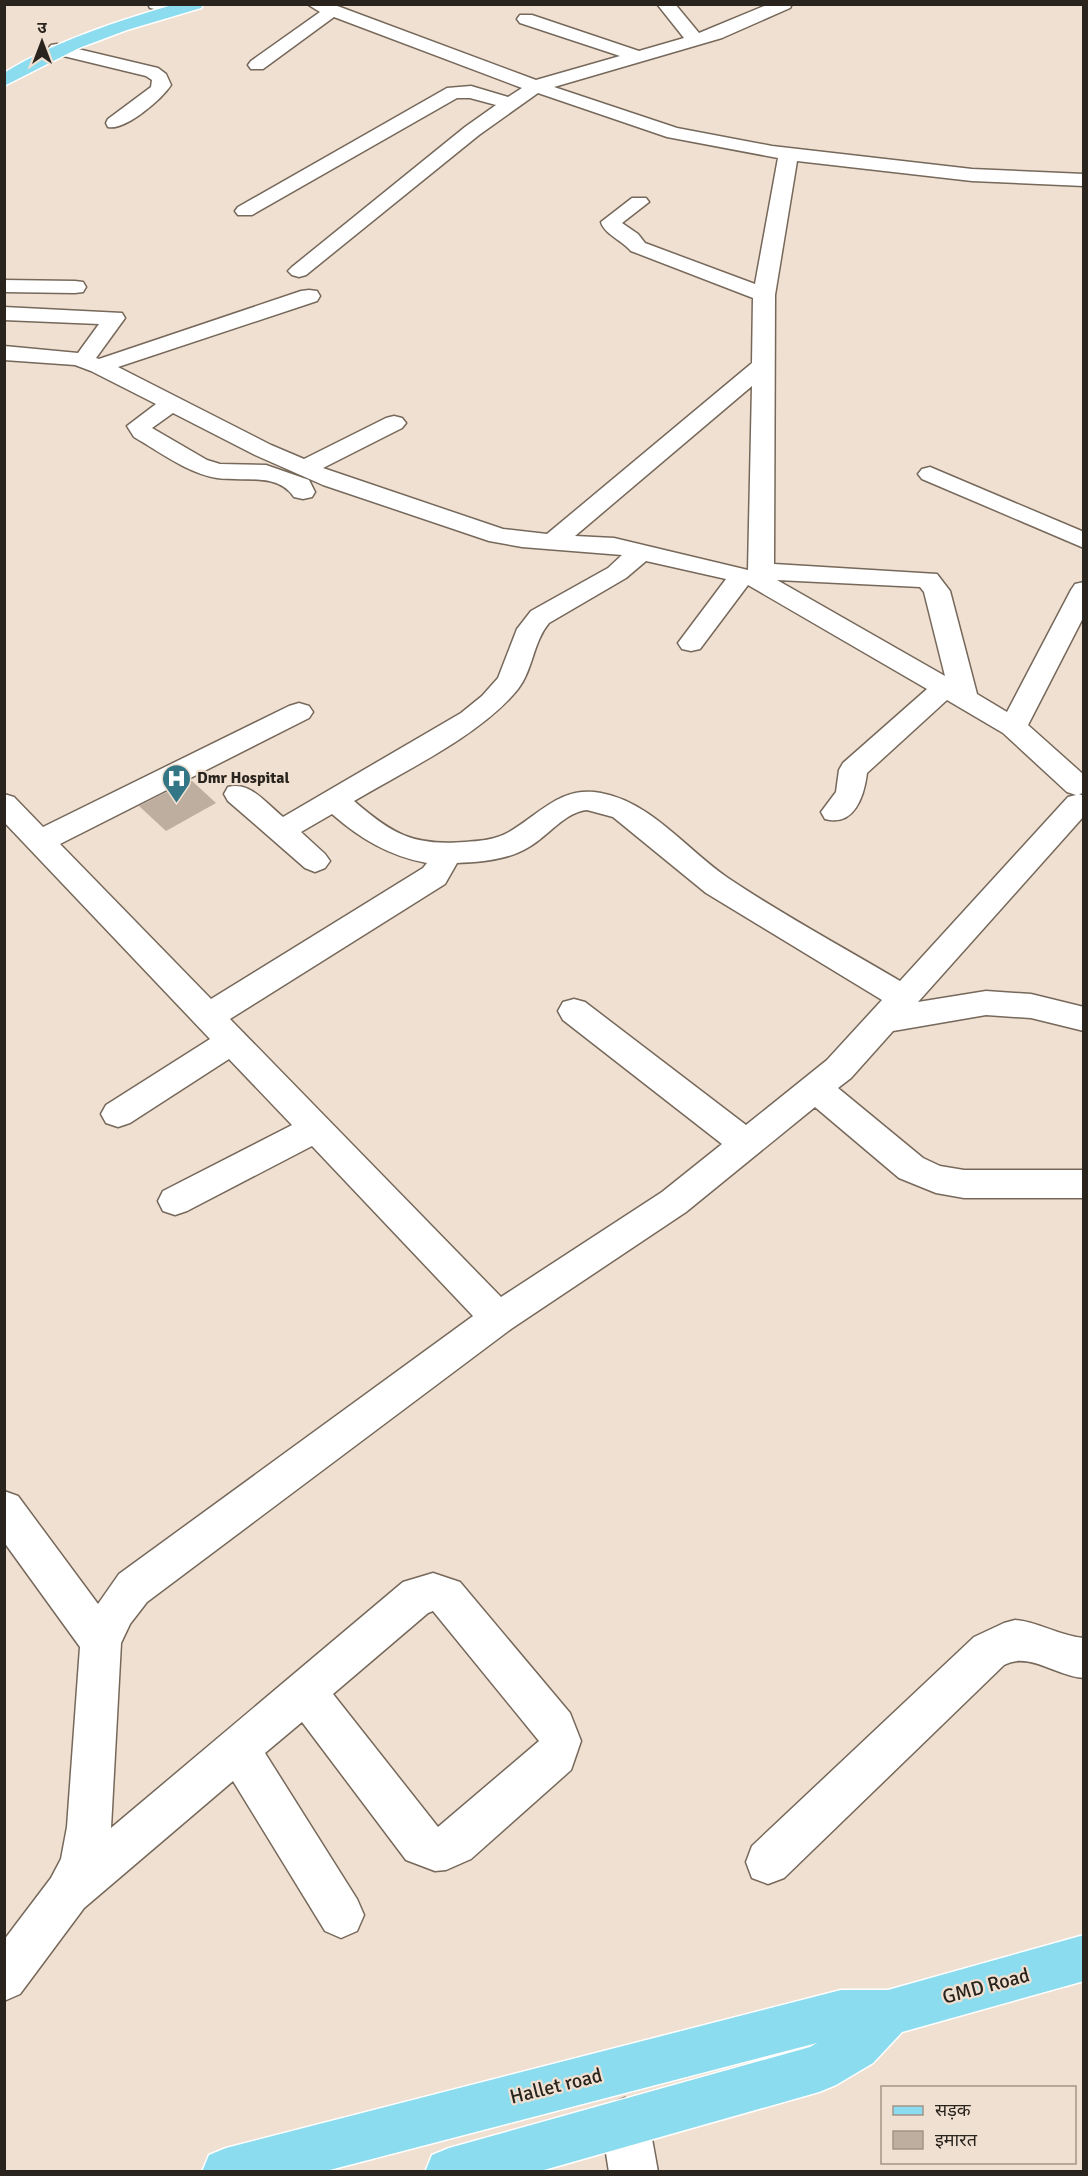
<svg xmlns="http://www.w3.org/2000/svg" width="1088" height="2176" font-family="Signika,'Noto Sans Devanagari',sans-serif">
<style>
.building{fill:#bdae9f}
.lines{fill:none;stroke-linecap:round;stroke-linejoin:round}
.minor-casing{stroke:#76685a;stroke-width:3}
.major-casing{stroke:#fff;stroke-width:3}
.minor{fill:#fff;fill-rule:evenodd}
.major{fill:#8bdcee;fill-rule:evenodd}
.labels{text-anchor:middle;dominant-baseline:central;stroke-width:4.5;stroke-linejoin:round;paint-order:stroke}
.poi-label{font-size:16px;font-weight:bold;fill:#2a241e;stroke:#f0e0d1;text-anchor:start}
.near-street-label{font-size:20px;fill:#2a241e;stroke:#f0e0d1}
</style>
<rect width="100%" height="100%" fill="#f0e0d1"/>
<!-- building -->
<polygon class="building" points="191,780 216,803 166,831 139,806"/>
<g class="lines">
<defs>
<g id="minor">
<polygon points="148,4 171,4 172,6 169,10 163,11 150,8"/>
<path d="M307 4H332L536 80 620 56 520 23 517 19 520 15H532L639 51 684 38 657 4H675L699 33 769 4H792L790 8 722 38 554 87 677 128 772 146 972 169 1084 174V186L972 181 797 161 775 295 774 564 937 574 950 591 977 694 1007 712 1071 590 1075 584 1084 582V616L1028 725 1084 775V793L1079 794 1084 796V816L918 1002 986 991 1031 994 1084 1007V1031L1031 1018 986 1015 893 1031 851 1078 838 1088 923 1158 940 1166 964 1170H1084V1198H964L936 1193 899 1178 815 1107 686 1212 511 1329 147 1602 130 1624 121 1643 111 1828 403 1582 433 1573 460 1582 570 1713 581 1741 571 1770 471 1859 446 1870 435 1871 406 1860 302 1722 265 1753 357 1899 364 1915 357 1931 341 1938 325 1931 233 1781 84 1908 20 1994 4 2001V1940L51 1878 61 1859 67 1827 80 1647 4 1542V1491L18 1496 98 1604 119 1574 473 1316 312 1146 187 1211 175 1215 163 1211 158 1201 163 1191 292 1125 229 1059 130 1123 118 1127 106 1123 101 1114 106 1105 210 1039 4 822V794L14 797 43 827 289 706 299 703 309 706 313 712 309 718 60 844 211 999 423 868 427 863C389 856 361 839 332 814L301 832 325 854 330 861 325 868 315 872 305 868 228 801 224 794 228 787C250 781 266 803 283 817L461 713 482 696 498 678 517 629 531 611 608 568 622 555 522 547 489 541 323 485 255 455 173 413 152 428 207 460 220 464 266 465 309 480 315 492 312 497 303 499 294 497C277 472 243 482 217 478 187 473 160 452 134 437L127 426 156 404 91 371 75 365 4 360V346L78 353 99 324 4 320V307L122 313 125 318 96 358 99 359 301 291 309 290 317 291 320 296 317 301 118 367 271 445 304 459 386 418 394 416 402 418 406 423 402 428 323 468 503 529 547 534 752 363 753 298 631 251C623 241 604 234 601 222L632 198H646L649 202 622 223 638 234 645 243 755 284 778 158 667 137 538 93 479 135 306 275 299 277 292 275 288 271 292 267 465 127 496 105 470 98H457L252 215H238L235 211 238 207 447 88 471 86 508 97 522 88 334 17 263 69H251L248 65 251 61 320 12ZM752 386 748 570 614 538 575 536ZM646 561 726 579 678 643 682 649 691 651 700 649 748 585 927 689 843 763 839 770 836 792 821 812 825 819C854 827 864 797 867 773L947 700 1003 733 1067 792 1076 795 1068 797 900 981C843 947 783 915 728 878 687 850 651 802 601 793 561 785 540 814 509 832 495 840 479 841 465 842 413 846 392 834 354 801 406 770 481 735 518 689 533 670 533 642 549 623L626 578ZM777 580 920 587 924 592 945 676ZM587 810 613 817 706 893 882 1000 827 1060 746 1125 585 1002 574 999 563 1002 558 1011 563 1020 722 1144 662 1192 501 1297 230 1019 445 884 457 863C481 862 508 860 529 847 548 836 565 812 587 810ZM433 1611 539 1741 438 1827 333 1694 428 1613Z"/>
<path d="M57 44 158 68 166 74 171 85C162 99 125 131 108 127L106 123 108 119 151 87 152 80 146 76 51 53 48 49 51 45Z"/>
<polygon points="4,280 75,281 83,282 86,287 83,292 75,293 4,292"/>
<polygon points="930,467 1084,532 1084,548 922,479 918,474 922,469"/>
<path d="M1015 1620C1039 1622 1059 1636 1084 1638V1678C1057 1677 1029 1651 1004 1665L784 1878 768 1884 752 1878 746 1862 752 1846 974 1637 1004 1623Z"/>
<polygon points="625,2098 642,2105 649,2122 658,2172 609,2172 601,2122 608,2105"/>
</g>
<g id="major">
<path d="M175 4H203L201 8 127 30 79 48 4 86V73C57 40 116 22 175 4Z"/>
<polygon points="1084,1935 1084,1981 902,2032 873,2063 836,2085 819,2092 537,2172 425,2172 432,2155 449,2148 810,2047 817,2043 322,2172 202,2172 209,2155 226,2148 841,1990 888,1990"/>
</g>
</defs>
<!-- minor casing -->
<use href="#minor" class="minor-casing"/>
<!-- major casing -->
<use href="#major" class="major-casing"/>
<!-- minor -->
<use href="#minor" class="minor"/>
<!-- major -->
<use href="#major" class="major"/>
</g>
<!-- icons -->
<defs>
<symbol id="hospital-pin" viewBox="-11 -11 22 30"><path d="M0 17L-7.5 6A9.5 9.5 0 1 1 7.5 6Z" fill="#337686" stroke="#f0e0d1"/><path d="M-5-5h3v3.5h4V-5h3V5h-3V1.5h-4V5h-3Z" fill="#fff"/></symbol>
</defs>
<g fill-rule="evenodd">
<use href="#hospital-pin" x="160" y="762" width="33" height="45"/>
</g>
<g class="labels">
<!-- poi labels -->
<g class="poi-label">
<text x="197" y="778">Dmr Hospital</text>
</g>
<!-- near-street labels -->
<g class="near-street-label">
<text transform="translate(986 1986) rotate(-15)">GMD Road</text>
<text transform="translate(556 2086) rotate(-14)">Hallet road</text>
</g>
</g>
<!-- border -->
<rect width="1088" height="2176" fill="none" stroke="#2a241e" stroke-width="12"/>
<!-- legend -->
<rect x="881" y="2086" width="195" height="78" fill="#f0e0d1" stroke="#a19589" stroke-width="1.5"/>
<rect x="893" y="2106" width="30" height="9" fill="#8bdcee" stroke="#a19589" stroke-width="1.5"/>
<text x="935" y="2116" font-size="18" fill="#2a241e">सड़क</text>
<rect x="893" y="2131" width="30" height="18" fill="#bdae9f" stroke="#a19589" stroke-width="1.5"/>
<text x="935" y="2146" font-size="18" fill="#2a241e">इमारत</text>
<!-- north arrow -->
<g transform="translate(42 42)" stroke="#f0e0d1" stroke-width="4.5" paint-order="stroke">
<path d="M0-4.5L10 22L0 15L-10 22Z" fill="#2a241e"/>
<text y="-9" font-size="16" font-weight="bold" text-anchor="middle" fill="#2a241e">उ</text>
</g>
</svg>
